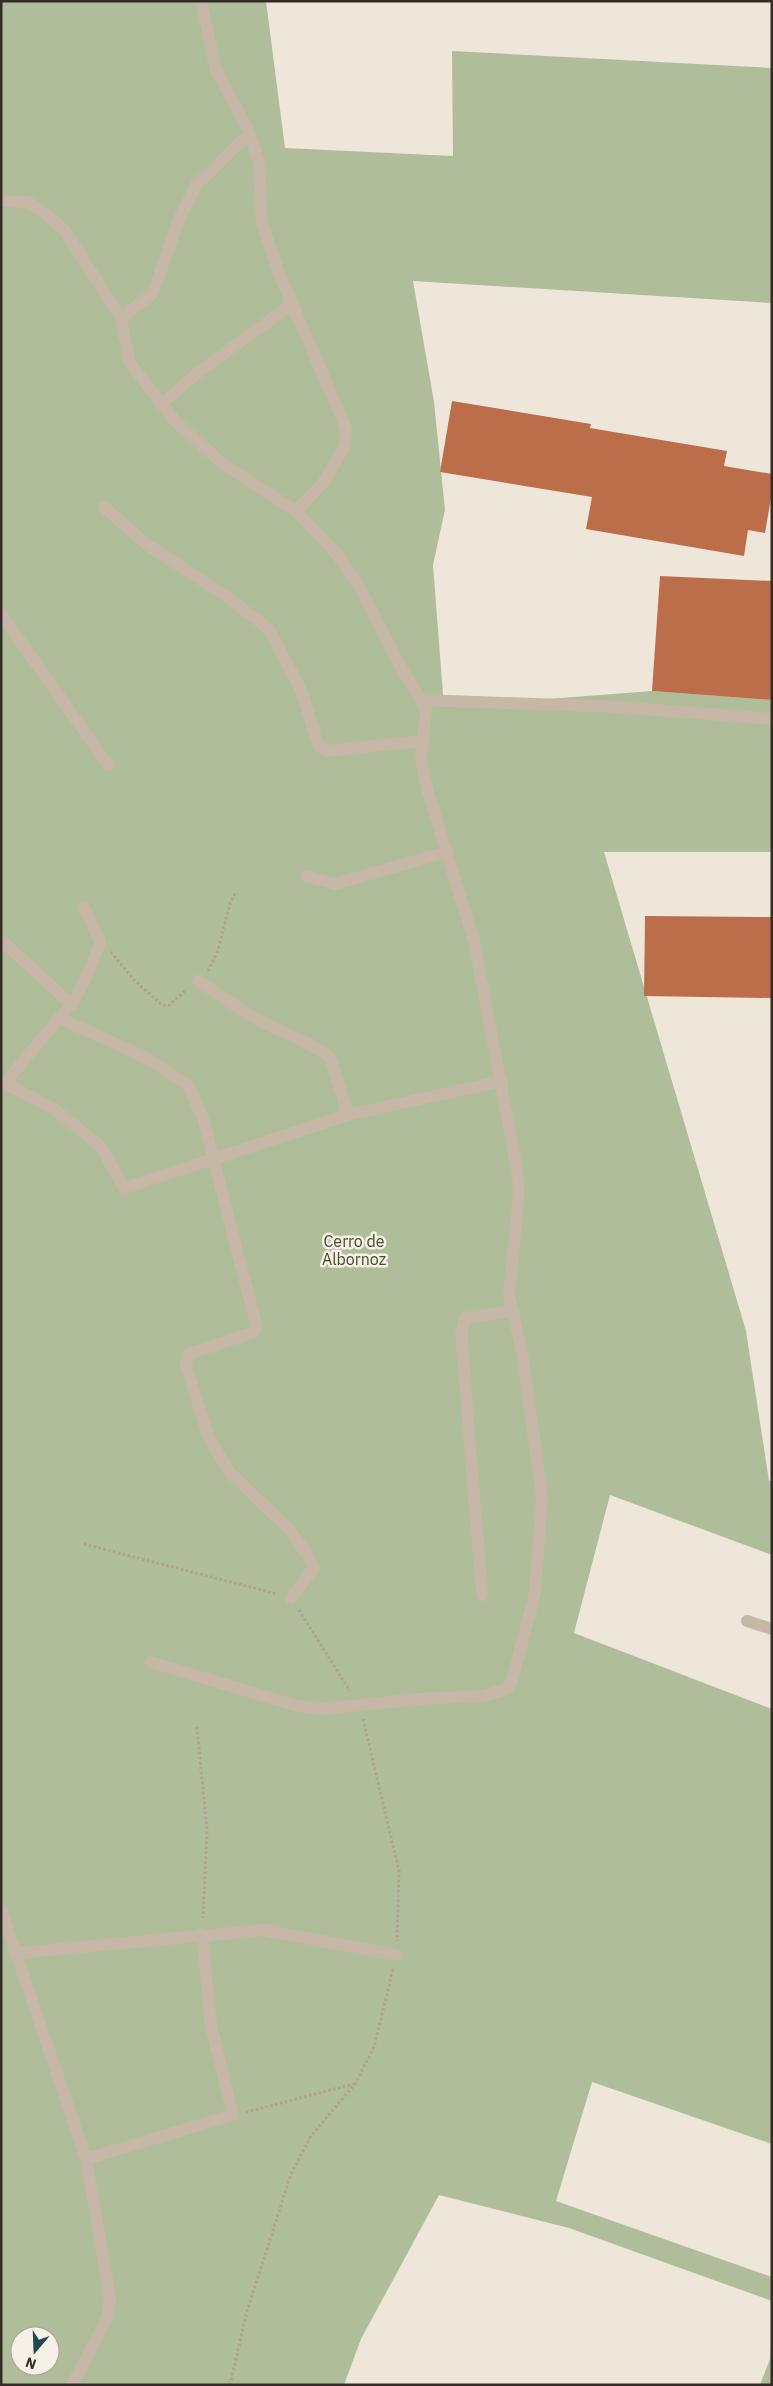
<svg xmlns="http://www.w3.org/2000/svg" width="773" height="2386" font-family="'IBM Plex Sans',sans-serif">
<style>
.green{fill:#afbd9b;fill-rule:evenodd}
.building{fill:#bc6e4b}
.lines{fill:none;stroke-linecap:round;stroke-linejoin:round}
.path{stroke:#b1a191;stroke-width:3;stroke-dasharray:2.5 2.5;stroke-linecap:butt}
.minor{stroke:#c6b7a7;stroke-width:12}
.labels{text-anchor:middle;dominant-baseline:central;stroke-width:5;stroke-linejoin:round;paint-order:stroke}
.park-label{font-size:16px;fill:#404f2d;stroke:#f7f0e6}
</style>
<rect width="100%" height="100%" fill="#efe6da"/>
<!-- green -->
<g class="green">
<path d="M1 1H266L285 148 453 156 452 51 772 68V303L413 281 434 402 445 510 433 565 444 707 652 691 772 700V852H604L746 1331 769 1481H772V1555L610 1495 574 1633 772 1709V2144L592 2082 556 2201 772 2277V2301L569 2228 439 2195 361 2339 344 2385H1ZM20 2336H50V2366H20Z"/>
<polygon points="772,2329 772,2385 760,2385 770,2359"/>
</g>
<!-- building -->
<g class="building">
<polygon points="452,401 591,424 590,428 727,451 724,466 772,474 772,492 765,533 748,530 744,556 586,529 592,497 440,472"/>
<polygon points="660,576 772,581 772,700 652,691"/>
<polygon points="645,916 772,917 772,998 644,996"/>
</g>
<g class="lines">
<!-- path -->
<g class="path">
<polyline points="111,952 133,979 162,1005 168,1006 186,990"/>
<polyline points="208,971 217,953 231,900 236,892"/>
<polyline points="84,1544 277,1594"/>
<polyline points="299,1610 350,1691"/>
<polyline points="363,1719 399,1871 397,1941"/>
<polyline points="197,1727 207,1830 203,1918"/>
<polyline points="246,2112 354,2084"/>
<polyline points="230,2385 247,2311 291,2174 311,2136 355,2084 374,2047 393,1969"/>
</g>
<!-- minor -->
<g class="minor">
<polyline points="201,1 216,70 250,133 259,164 262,223 280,276 346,428 345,446 323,483 296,511"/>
<polyline points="1,201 28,202 45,213 65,231 121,318 130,363 177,423 223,464 296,511 336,553 359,586 403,671 421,700 426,710 421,760 428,792 474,941 518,1175 519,1193 509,1295 522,1352 542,1497 535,1593 512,1681 507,1689 483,1696 418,1699 323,1709 297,1706 151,1662"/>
<polyline points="121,318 153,293 179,219 196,185 250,133"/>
<polyline points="161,404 200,371 291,305"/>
<polyline points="104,507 146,544 227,597 269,629 302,692 318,745 327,751 422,741"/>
<polyline points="1,614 108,765"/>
<polyline points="421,700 618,707 772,719"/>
<polyline points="306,876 335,884 447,852"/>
<polyline points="1,940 72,1005"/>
<polyline points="198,981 254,1018 307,1043 330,1057 348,1115"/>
<path d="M59 1018C80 997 90 970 100 942L84 907"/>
<polyline points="6,1084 53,1108 101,1147 124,1188 348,1115 502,1081"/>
<polyline points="1,1088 59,1018 145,1057 187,1084 203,1118 256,1324 254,1332 188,1354 186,1366 209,1438 230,1473 290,1530 309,1557 313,1569 291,1598"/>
<polyline points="482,1595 461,1333 465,1318 513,1311"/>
<polyline points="747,1621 772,1629"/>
<polyline points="1,1909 86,2159 110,2297 107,2318 72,2385"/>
<polyline points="18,1953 264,1930 396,1955"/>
<polyline points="86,2159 233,2115 211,2025 202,1934"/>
</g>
</g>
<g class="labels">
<!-- park labels -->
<g class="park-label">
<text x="354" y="1241">Cerro de<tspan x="354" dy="18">Albornoz</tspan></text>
</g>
</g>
<!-- border -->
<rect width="773" height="2386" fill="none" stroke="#332c27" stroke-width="5"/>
<!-- north arrow -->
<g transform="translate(35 2351) rotate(199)"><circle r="24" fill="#f7f0e6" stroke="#a9a29a"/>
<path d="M0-4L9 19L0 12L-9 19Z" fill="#204a51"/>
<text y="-8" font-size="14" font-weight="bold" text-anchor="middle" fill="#332c27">N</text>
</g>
</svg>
